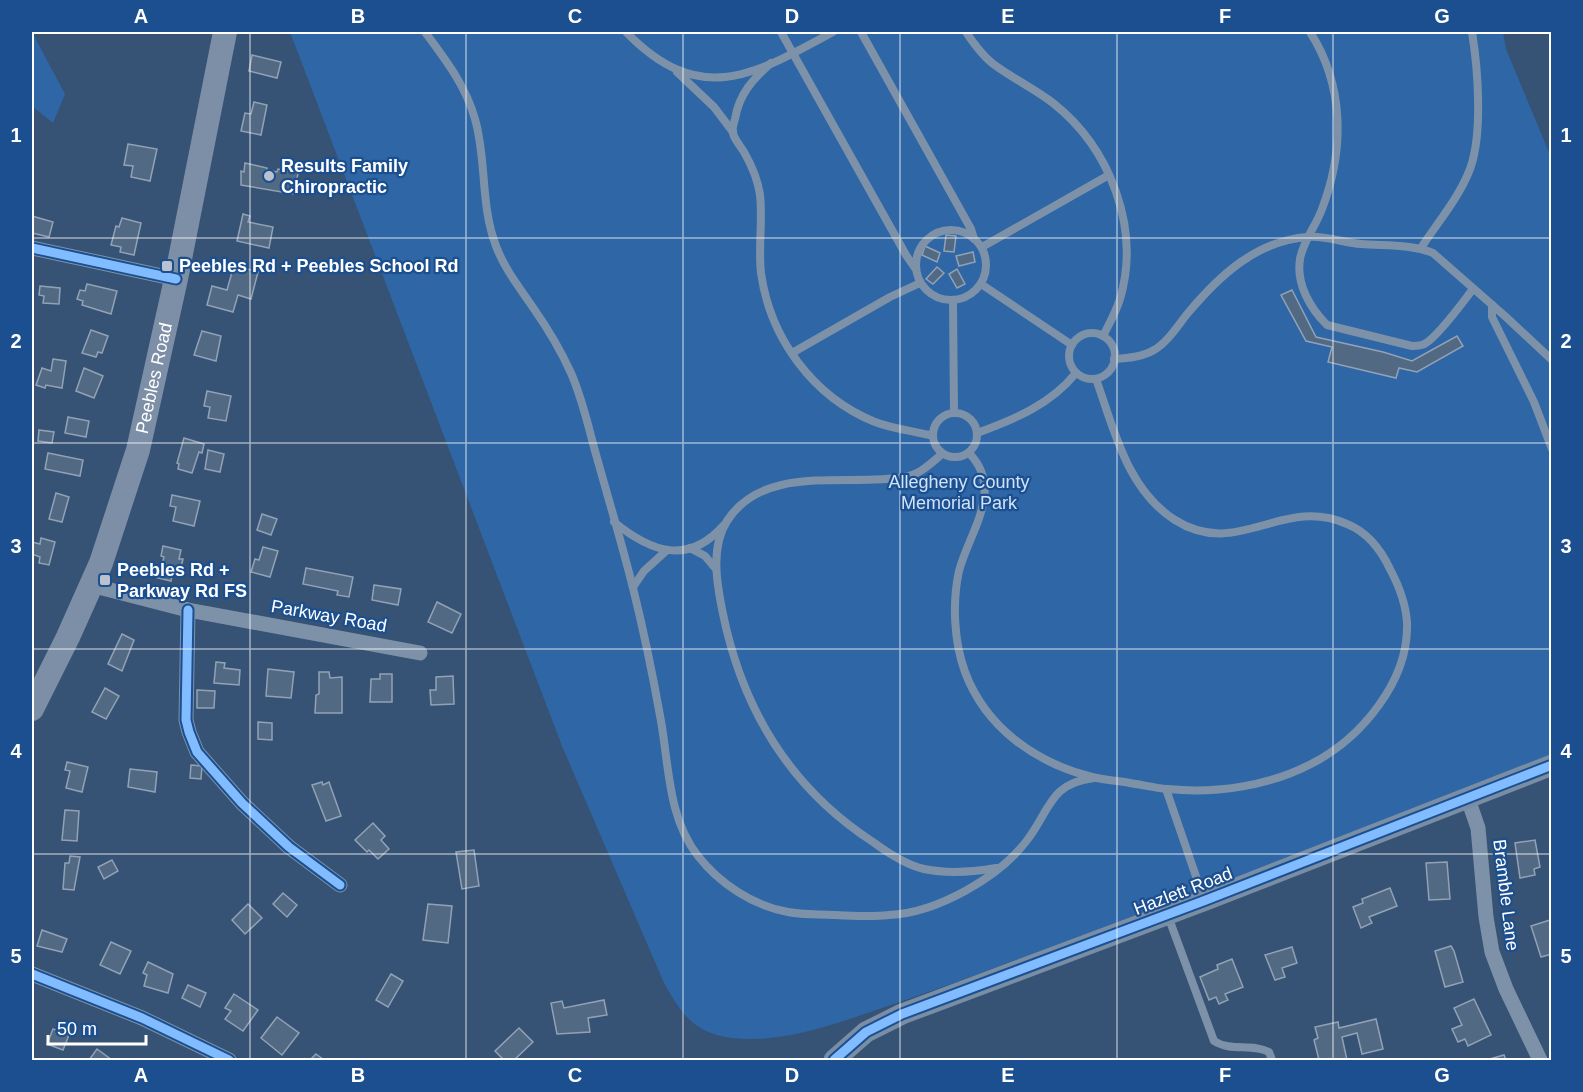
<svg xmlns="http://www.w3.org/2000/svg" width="1583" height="1092" font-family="Helvetica,sans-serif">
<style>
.green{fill:#2f66a5}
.building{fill:#526984;stroke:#92a2b6;stroke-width:1.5}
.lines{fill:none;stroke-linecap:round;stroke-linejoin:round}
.lane{stroke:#7d92a8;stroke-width:8}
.street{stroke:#7d92a8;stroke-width:15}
.secondary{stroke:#798da4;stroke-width:21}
.primary{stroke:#7d8ea7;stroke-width:24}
.cycleway-casing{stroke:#1b4f8f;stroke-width:13}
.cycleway{stroke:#80bcff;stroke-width:9}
.grid{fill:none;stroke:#fff;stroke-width:1.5;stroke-opacity:0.55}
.poi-dot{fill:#b9c2ce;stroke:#1b4f8f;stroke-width:2}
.labels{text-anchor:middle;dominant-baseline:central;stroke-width:4.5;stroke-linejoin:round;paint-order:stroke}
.poi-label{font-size:18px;font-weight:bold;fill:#fff;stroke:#1b4f8f;text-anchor:start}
.street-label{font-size:18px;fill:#fff;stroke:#1b4f8f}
.park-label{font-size:18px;fill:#cfe3fa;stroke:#1b4f8f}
.neatline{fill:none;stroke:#fff;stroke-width:2}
.grid-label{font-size:20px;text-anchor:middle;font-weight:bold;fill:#fff}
</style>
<rect width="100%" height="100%" fill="#365274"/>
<!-- green -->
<g class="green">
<polygon points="32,32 65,94 53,123 32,106"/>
<path d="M290 32H1503L1506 49 1551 157V759C1386 821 1220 884 1054 946 997 967 940 989 882 1008 835 1024 782 1044 732 1038 693 1033 682 1014 664 983L562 746Z"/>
</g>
<!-- building -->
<g class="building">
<polygon points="252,55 281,62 277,78 249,71"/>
<polygon points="254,102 267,105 261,135 241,131 245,113 251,114"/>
<polygon points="128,144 157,149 150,181 131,177 133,166 124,165"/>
<polygon points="245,163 267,168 267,170 277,172 278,169 295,172 298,174 293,194 241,185 241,171 244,172"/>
<polygon points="243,214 250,216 248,222 273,227 269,248 237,241"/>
<polygon points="32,216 53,222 49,237 32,233"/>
<polygon points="122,218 141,223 134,255 120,252 121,247 111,245 116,226 119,227"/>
<polygon points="946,235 956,236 954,252 944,251"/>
<polygon points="925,246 940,253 937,262 922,255"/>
<polygon points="973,252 975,262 959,266 956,256"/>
<polygon points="234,265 258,272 251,299 238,295 233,312 207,305 212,286 227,290"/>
<polygon points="937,267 944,273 933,284 926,279"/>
<polygon points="957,269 965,284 957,288 949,274"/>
<polygon points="87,284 117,291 111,314 82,305 83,301 77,299 80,290 85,291"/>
<polygon points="40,286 60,288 59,304 43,303 44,296 39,295"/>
<polygon points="1292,290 1316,337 1383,352 1412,361 1457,336 1463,346 1417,372 1399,368 1396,378 1328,362 1332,347 1306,341 1281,295"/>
<polygon points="91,330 108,336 102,353 98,352 96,357 82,353"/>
<polygon points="202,331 221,336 216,361 194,355"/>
<polygon points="53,359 66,361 62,388 46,385 45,388 36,385 42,368 51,371"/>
<polygon points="84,368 103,376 94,398 76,391"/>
<polygon points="207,391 231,396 226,421 208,418 210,407 204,406"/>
<polygon points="68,417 89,421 86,437 65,433"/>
<polygon points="39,430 54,432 52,443 38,441"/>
<polygon points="184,438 204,444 202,453 199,452 192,473 178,469 179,464 177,463"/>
<polygon points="208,450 224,454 220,472 205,469"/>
<polygon points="48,453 83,460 80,476 45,469"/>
<polygon points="56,493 69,497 62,522 49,519"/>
<polygon points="172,495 200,501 194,526 173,521 176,507 170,506"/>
<polygon points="262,514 277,519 271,535 257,530"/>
<polygon points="41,538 55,542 49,565 39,563 40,557 32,554 32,542 40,544"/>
<polygon points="163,546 181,550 179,559 183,559 179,576 172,574 171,581 154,577 157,567 161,568 164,557 161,556"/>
<polygon points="263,547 278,551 270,577 251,572 255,559 259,560"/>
<polygon points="306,568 353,577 349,597 337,595 338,591 303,584"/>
<polygon points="374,585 401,589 398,605 372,600"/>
<polygon points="437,602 461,614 452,633 428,622"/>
<polygon points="122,634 134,640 122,671 108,664"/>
<polygon points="216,662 225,663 224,668 240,670 239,685 214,683"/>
<polygon points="268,669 294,672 291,698 266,696"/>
<polygon points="319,672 329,672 330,678 342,677 342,713 315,713 316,695 319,694"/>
<polygon points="380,674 392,674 392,702 370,702 371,679 380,679"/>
<polygon points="453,676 454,704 431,705 430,690 436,690 436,677"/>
<polygon points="105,688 119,696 106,719 92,712"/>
<polygon points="197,690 215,691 214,708 197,708"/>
<polygon points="258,722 272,723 272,740 258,739"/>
<polygon points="67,762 88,767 82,792 66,788 70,771 65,770"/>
<polygon points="191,765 202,766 201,779 190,778"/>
<polygon points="130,769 157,772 155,792 128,787"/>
<polygon points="322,782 323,785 329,782 341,816 326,821 312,785"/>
<polygon points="65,810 79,811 77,841 62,840"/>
<polygon points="373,823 385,836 381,840 389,849 378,859 369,850 367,852 355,840"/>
<polygon points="1535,840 1540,867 1534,869 1535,875 1520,878 1515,843"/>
<polygon points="474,850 479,886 462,889 456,852"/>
<polygon points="70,856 80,857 74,890 63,889 65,863 69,863"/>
<polygon points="112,860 118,871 104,879 98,867"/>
<polygon points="1447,862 1450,899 1429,900 1426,863"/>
<polygon points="1390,888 1397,906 1369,917 1372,923 1361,928 1353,907 1363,903 1362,899"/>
<polygon points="283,893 297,905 287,917 273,904"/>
<polygon points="248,904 262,918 245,934 232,920"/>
<polygon points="428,904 452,906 448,943 423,940"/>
<polygon points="1550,920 1552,954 1541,957 1531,926"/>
<polygon points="42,930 67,939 62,952 37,946"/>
<polygon points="111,942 131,951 120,974 100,965"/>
<polygon points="1451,946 1454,951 1463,982 1445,987 1435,951"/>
<polygon points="1292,947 1297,963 1282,968 1285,977 1275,980 1265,955"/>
<polygon points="1232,959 1243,987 1225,994 1228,1000 1219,1004 1216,997 1209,1000 1200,977 1218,969 1217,965"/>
<polygon points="148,962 173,974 168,993 144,986 147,975 143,973"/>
<polygon points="391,974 403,981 388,1007 376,1000"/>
<polygon points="188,985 206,993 200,1007 182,998"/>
<polygon points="234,994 258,1010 243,1031 225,1019 231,1011 225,1008"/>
<polygon points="1474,999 1491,1035 1468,1046 1465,1039 1458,1042 1452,1029 1462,1025 1454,1008"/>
<polygon points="604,1000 607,1015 588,1018 590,1032 557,1034 551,1003 562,1001 564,1008"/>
<polygon points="277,1017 299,1033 282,1055 261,1038"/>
<polygon points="1376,1019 1383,1049 1362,1054 1357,1033 1342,1037 1347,1060 1319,1060 1314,1040 1318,1038 1315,1027 1338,1022 1339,1028"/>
<polygon points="519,1028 533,1042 514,1060 504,1060 495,1051"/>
<polygon points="53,1029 69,1035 63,1050 47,1044"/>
<polygon points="97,1049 112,1060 89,1060"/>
<polygon points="316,1054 324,1060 310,1060"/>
<polygon points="1504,1055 1506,1060 1486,1060"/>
</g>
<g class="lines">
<!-- lane -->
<g class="lane">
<path d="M425 32C445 59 466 86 475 119 487 161 480 204 496 246 505 270 520 288 534 309 548 329 561 351 571 373 583 400 589 430 597 458 609 501 622 544 633 588 644 632 653 676 661 721 669 766 668 818 698 856 719 883 753 906 788 912 803 915 820 914 835 915 853 916 871 917 889 915 937 913 1000 877 1028 839 1050 810 1050 783 1094 778"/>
<path d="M626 32C700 108 754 75 833 32"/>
<polyline points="781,32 906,255 915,268"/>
<polyline points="861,32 971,229 974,239"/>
<path d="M966 32C974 44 984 58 996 66 1014 79 1035 89 1053 103 1110 148 1141 228 1120 299 1116 312 1109 324 1103 336"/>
<path d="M1310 32C1344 85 1345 149 1322 209 1316 226 1303 241 1300 259 1296 284 1310 308 1327 325L1412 346C1417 346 1422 346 1426 343 1440 334 1462 303 1473 289"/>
<path d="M771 63C753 79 739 94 735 119 734 122 732 129 733 133 734 139 741 147 744 152 752 166 758 180 760 195 763 221 758 247 761 273 770 338 813 397 875 422 893 429 914 431 933 436"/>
<polyline points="677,72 714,107 733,132"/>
<circle cx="951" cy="265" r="35"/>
<polyline points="982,247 1109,175"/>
<path d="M1421 248C1437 223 1459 198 1470 169 1483 134 1478 69 1472 32"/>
<polyline points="981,284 1072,345"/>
<polyline points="953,301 954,413"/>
<polyline points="1492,305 1492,317 1534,402 1552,449"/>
<circle cx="1092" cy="356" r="23"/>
<polyline points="792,353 890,297 920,283"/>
<path d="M1114 359C1128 358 1142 357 1154 350 1168 342 1178 325 1188 313 1219 276 1256 241 1307 237 1325 235 1344 243 1361 244 1386 246 1410 244 1433 253L1506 317 1552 360"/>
<circle cx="955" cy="435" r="22"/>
<path d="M977 433C1015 419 1050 405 1076 373"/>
<path d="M969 453C1005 490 969 532 959 571 952 603 954 642 965 672 986 728 1036 763 1092 777 1105 780 1118 781 1130 783 1143 785 1155 788 1168 789 1215 794 1269 786 1311 764 1360 739 1409 682 1407 623 1406 604 1399 586 1390 569 1381 550 1367 532 1347 524 1282 495 1238 560 1175 520 1127 490 1114 429 1096 379"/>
<path d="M942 454C931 463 920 475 904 477 849 487 764 463 727 521 710 548 717 585 723 614 743 711 790 788 873 842 888 853 906 865 924 869 948 874 973 872 996 868"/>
<path d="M614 522C651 552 688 566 724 525"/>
<polyline points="690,548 705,556 716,569"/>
<polyline points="633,587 644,571 666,551"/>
<polyline points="1166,789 1201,891"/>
<path d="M1168 916 1214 1041C1231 1052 1252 1043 1269 1052L1272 1060"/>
</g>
<!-- street -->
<g class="street">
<polyline points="32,248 176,279"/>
<polyline points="91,585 188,610 420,653"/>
<polyline points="188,610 186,720 189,732 197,752 242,803 289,847 340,885"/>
<polyline points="1468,799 1478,828 1486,917 1492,952 1506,989 1540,1060"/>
<polyline points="32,974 142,1018 229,1060"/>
</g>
<!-- secondary -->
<polyline class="secondary" points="834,1060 866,1032 902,1014 1206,900 1552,765"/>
<!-- primary -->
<path class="primary" id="s1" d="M32 709 68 637 101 563 138 450 176 279 225 32"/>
<defs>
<g id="cycleway">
<polyline points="32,248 176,279"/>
<polyline points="188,610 186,720 189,732 197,752 242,803 289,847 340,885"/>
<polyline points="32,974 142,1018 229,1060"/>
<polyline points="834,1060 866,1032 902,1014 1206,900 1552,765"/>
</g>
</defs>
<!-- cycleway casing -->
<use href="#cycleway" class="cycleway-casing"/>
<!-- cycleway -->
<use href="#cycleway" class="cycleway"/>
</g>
<!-- grid -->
<path class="grid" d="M250 32V1060M466 32V1060M683 32V1060M900 32V1060M1117 32V1060M1333 32V1060M32 238H1552M32 443H1552M32 649H1552M32 854H1552"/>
<!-- markers -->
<g class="poi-dot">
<circle cx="269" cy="176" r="6"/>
<rect x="161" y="260" width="12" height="12" rx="3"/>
<rect x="99" y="574" width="12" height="12" rx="3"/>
</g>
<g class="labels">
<!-- poi labels -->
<g class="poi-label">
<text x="281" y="166">Results Family<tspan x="281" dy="21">Chiropractic</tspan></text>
<text x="179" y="266">Peebles Rd + Peebles School Rd</text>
<text x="117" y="570">Peebles Rd +<tspan x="117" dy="21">Parkway Rd FS</tspan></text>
</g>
<!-- street labels -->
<g class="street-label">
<text stroke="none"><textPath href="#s1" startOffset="354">Peebles Road</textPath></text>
<text transform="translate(329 616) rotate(10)">Parkway Road</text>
<text transform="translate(1183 891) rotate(-21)">Hazlett Road</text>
<text transform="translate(1506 895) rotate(83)">Bramble Lane</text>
</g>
<!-- park labels -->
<g class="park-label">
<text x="959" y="482">Allegheny County<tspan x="959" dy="21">Memorial Park</tspan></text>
</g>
</g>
<!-- border -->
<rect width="1583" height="1092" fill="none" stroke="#1b4f8f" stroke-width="66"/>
<!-- scale -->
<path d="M48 1035v9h98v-9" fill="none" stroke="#ffffff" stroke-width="3"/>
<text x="57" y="1035" font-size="18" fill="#ffffff" stroke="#1b4f8f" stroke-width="4.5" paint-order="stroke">50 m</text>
<rect x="33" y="33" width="1517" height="1026" class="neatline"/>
<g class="grid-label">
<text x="141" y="23">A</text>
<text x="358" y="23">B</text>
<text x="575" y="23">C</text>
<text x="792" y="23">D</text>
<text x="1008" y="23">E</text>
<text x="1225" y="23">F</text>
<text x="1442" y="23">G</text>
<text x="16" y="142">1</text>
<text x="1566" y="142">1</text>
<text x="16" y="348">2</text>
<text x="1566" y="348">2</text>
<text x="16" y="553">3</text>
<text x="1566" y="553">3</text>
<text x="16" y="758">4</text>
<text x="1566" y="758">4</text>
<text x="16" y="963">5</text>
<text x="1566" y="963">5</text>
<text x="141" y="1082">A</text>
<text x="358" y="1082">B</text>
<text x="575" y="1082">C</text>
<text x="792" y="1082">D</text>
<text x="1008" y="1082">E</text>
<text x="1225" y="1082">F</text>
<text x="1442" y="1082">G</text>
</g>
</svg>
